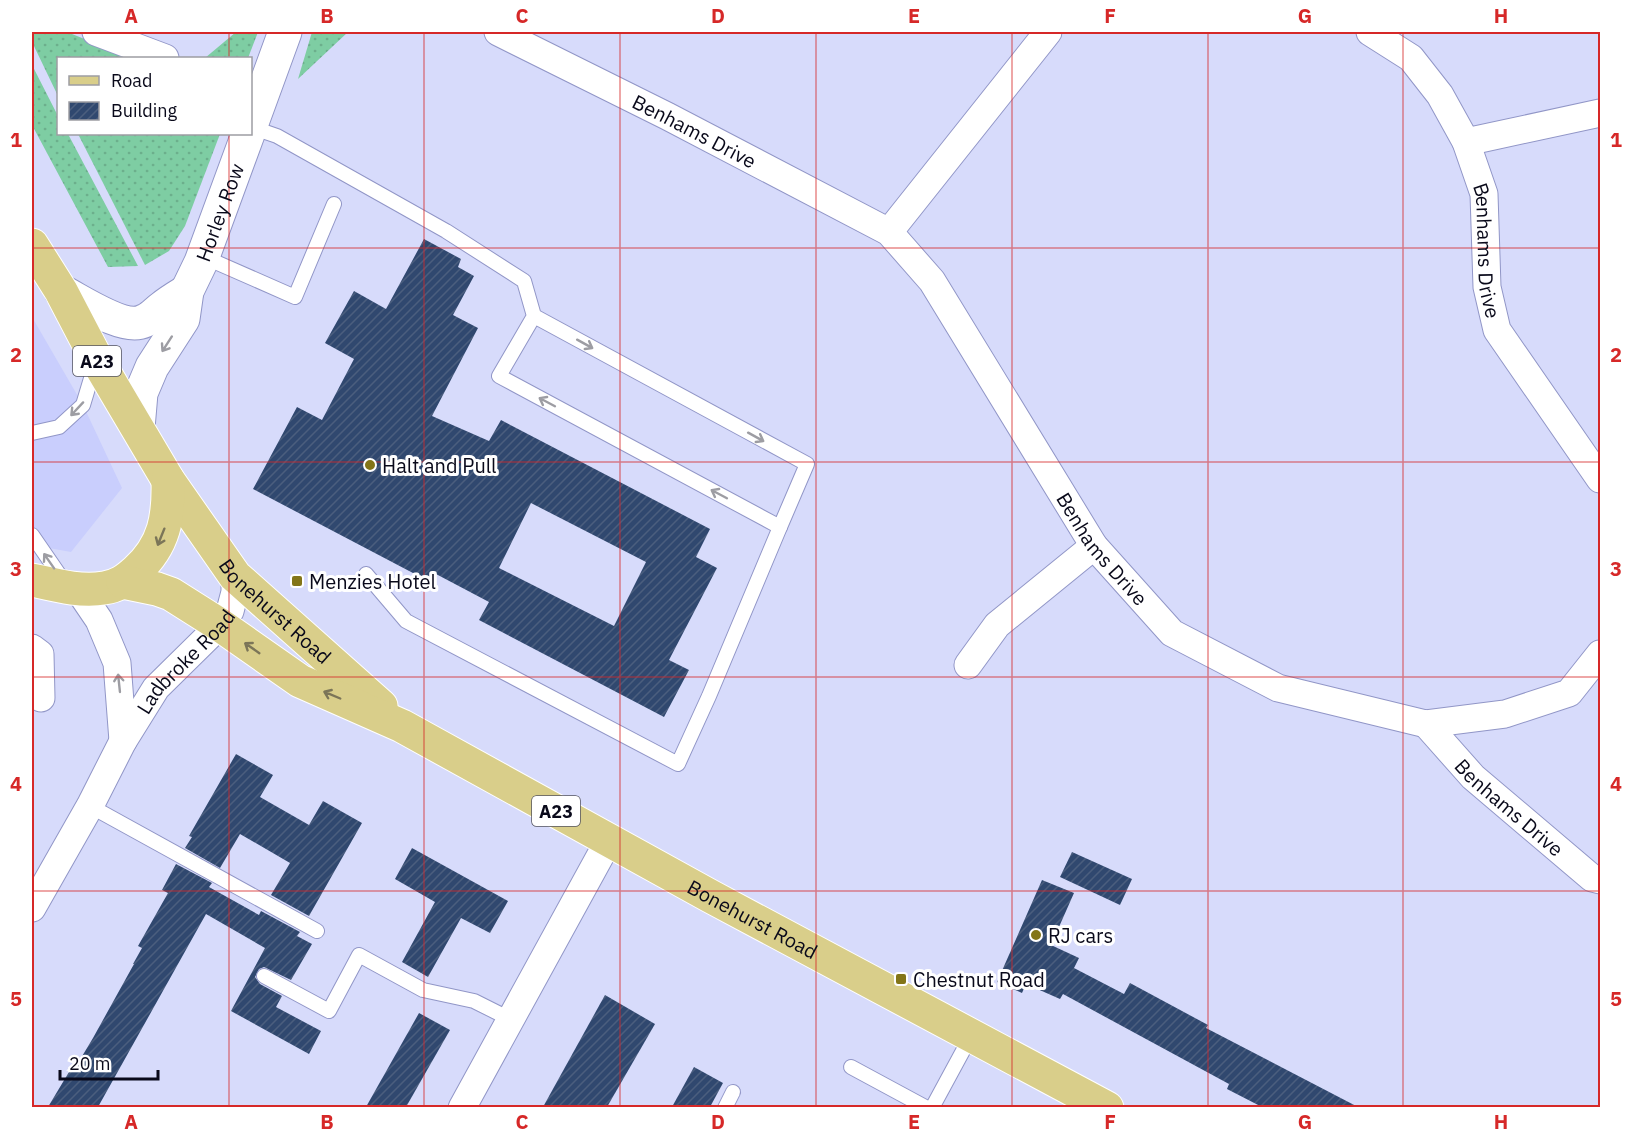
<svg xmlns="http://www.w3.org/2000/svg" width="1632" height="1139" font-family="'IBM Plex Sans',sans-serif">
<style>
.built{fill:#c9cefd}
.grass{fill:url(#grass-dots)}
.building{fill:url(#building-hatch);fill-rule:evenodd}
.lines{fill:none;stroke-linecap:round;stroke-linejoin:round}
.service-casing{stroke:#9196c7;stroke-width:16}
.minor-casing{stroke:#9196c7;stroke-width:29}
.tertiary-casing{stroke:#9196c7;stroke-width:35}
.primary-casing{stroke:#fff;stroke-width:35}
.service{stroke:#fff;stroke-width:14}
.minor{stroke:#fff;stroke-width:27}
.tertiary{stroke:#fff;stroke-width:33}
.primary{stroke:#d9ce8a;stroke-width:33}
.oneway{stroke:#9d9da3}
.oneway2{stroke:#7b7558}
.grid{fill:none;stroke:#d62828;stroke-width:1.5;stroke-opacity:0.55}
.poi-dot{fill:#837518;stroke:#fff;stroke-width:2}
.labels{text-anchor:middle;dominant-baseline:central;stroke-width:6;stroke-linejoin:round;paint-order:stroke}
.shield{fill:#fff;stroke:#53535f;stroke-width:1.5}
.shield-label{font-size:18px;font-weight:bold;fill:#09091a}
.street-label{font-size:20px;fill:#09091a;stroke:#fff}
.poi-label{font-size:20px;fill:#09091a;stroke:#fff;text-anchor:start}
.neatline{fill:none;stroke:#d62828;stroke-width:2}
.grid-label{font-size:20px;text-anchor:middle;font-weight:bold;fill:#d62828}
</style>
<defs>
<pattern id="grass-dots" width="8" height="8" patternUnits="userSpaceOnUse" patternTransform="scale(1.5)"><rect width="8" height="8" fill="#7ecda3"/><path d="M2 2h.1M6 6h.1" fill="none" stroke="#6caf8c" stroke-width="1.8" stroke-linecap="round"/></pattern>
<pattern id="building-hatch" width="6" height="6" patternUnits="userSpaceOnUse" patternTransform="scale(1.5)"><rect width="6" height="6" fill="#30486f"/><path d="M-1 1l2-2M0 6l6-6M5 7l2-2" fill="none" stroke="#4b5e7e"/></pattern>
</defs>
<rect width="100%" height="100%" fill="#d7dbfb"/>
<!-- built -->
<polygon class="built" points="32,317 83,405 122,488 71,552 32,545"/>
<!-- grass -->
<g class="grass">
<polygon points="32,32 67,32 132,58 58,58 58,96 32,42"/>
<polygon points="236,32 258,32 248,58 205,58"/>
<polygon points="312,32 348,32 298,79"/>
<polygon points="32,65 58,116 58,134 68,134 138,266 108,267 32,125"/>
<polygon points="78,134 220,134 185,226 169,251 145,265"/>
</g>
<!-- building -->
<g class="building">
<path d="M424 239 461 259 458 267 474 276 453 315 478 328 432 416 489 441 501 420 710 529 696 557 717 568 669 660 689 670 664 717 479 620 489 602 436 574 432 583 253 489 297 407 322 420 354 359 325 343 354 291 386 309ZM531 503 646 562 614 626 499 568Z"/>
<polygon points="236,754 273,775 260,797 309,825 323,801 362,823 309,916 271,895 290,863 240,834 220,868 185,848 192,837 189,836"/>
<polygon points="412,848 508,901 490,933 461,918 428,977 402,962 435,902 395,879"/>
<polygon points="1072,852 1132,879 1120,905 1060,877"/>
<polygon points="176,864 212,883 209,887 259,915 261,911 300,932 297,936 312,944 291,980 264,967 259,969 255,977 260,984 282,996 276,1007 321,1031 309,1054 231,1011 265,948 206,914 98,1107 48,1107 75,1062 78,1063 93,1038 134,964 133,964 142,948 138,946 168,893 162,890"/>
<polygon points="1042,880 1074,893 1051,945 1079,958 1074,968 1124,994 1130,983 1208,1025 1206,1028 1358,1107 1262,1107 1227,1089 1229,1084 1063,994 1060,999 1026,984 1022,993 997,982"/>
<polygon points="605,995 655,1024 607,1107 543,1107"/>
<polygon points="419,1013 450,1030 406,1107 366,1107"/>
<polygon points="694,1067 723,1083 710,1107 672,1107"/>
</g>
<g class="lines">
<defs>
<g id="service">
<polyline points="251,127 277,136 446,231 524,281 534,316 807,464 780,527 499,376 534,316"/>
<polyline points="204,257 295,297 334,204"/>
<polyline points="32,433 59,427 83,405 95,365"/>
<polyline points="32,535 65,583"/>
<polyline points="366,574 406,621 678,764 709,696 780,527"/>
<polyline points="90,806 317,931"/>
<polyline points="264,976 329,1011 359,955 423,990 474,1001 510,1019"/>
<polyline points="851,1067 927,1108"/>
<polyline points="725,1108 733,1092"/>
<polyline points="932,1108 971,1036"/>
</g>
<g id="minor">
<polyline points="96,32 165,58"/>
<path id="s1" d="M498 32 667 116 889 232 932 281 1094 546 1172 633 1278 688 1426 724 1505 714 1569 693 1600 654"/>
<path id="s2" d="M1370 32 1411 58 1440 95 1466 142 1484 194 1487 287 1497 330 1600 479"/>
<polyline points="1466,142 1600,113"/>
<polyline points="889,232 1048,32"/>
<polyline points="78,589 99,620 117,663 123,741"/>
<polyline points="32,648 40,654 41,698"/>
<polyline points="968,665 997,625 1094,546"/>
<path id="s3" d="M1426 724 1473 777 1592 878 1600 880"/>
<path id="s4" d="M32 908 90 806 123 741 156 688 220 625 230 611 235 592V576"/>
<polyline points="462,1108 609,840"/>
</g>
<g id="tertiary">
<polyline points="250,128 285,32"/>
<path d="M61 291C81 301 124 331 144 321 152 318 156 312 163 307 170 301 179 296 187 291"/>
<path id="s5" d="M138 428 141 393 152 367 183 319 187 291 201 262 248 134"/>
</g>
<g id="primary">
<path id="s6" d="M32 245 61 291 97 360 168 480 235 576 381 706"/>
<path d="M32 580C55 585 80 592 104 588 118 586 126 580 136 571 165 545 169 516 168 480"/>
<path id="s7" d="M123 582 157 589 171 594 220 625 300 681 402 726 710 896 1107 1108"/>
</g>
</defs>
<!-- service casing -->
<use href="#service" class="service-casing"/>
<!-- minor casing -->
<use href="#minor" class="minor-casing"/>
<!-- tertiary casing -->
<use href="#tertiary" class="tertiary-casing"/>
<!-- primary casing -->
<use href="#primary" class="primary-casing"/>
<!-- service -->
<use href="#service" class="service"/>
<!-- minor -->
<use href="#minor" class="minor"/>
<!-- tertiary -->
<use href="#tertiary" class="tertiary"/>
<!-- primary -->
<use href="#primary" class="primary"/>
</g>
<!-- one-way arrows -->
<defs><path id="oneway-shaft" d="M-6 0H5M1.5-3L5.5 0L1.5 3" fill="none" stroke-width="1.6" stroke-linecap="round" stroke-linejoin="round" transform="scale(1.5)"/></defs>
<g class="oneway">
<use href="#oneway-shaft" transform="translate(167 344) rotate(123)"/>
<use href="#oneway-shaft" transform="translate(585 344) rotate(29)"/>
<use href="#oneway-shaft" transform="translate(547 402) rotate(-152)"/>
<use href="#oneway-shaft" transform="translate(77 409) rotate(133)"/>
<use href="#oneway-shaft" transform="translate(756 437) rotate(29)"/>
<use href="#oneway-shaft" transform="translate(719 494) rotate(-152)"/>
<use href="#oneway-shaft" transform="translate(49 561) rotate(-125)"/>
<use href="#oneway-shaft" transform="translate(119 683) rotate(-96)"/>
</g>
<g class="oneway2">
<use href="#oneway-shaft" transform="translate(161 537) rotate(112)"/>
<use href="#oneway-shaft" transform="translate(252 648) rotate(-145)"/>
<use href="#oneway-shaft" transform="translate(332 695) rotate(-157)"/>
</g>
<!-- grid -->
<path class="grid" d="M229 32V58M424 32V1108M620 32V1108M816 32V1108M1012 32V1108M1208 32V1108M1403 32V1108M229 134V1108M32 248H1600M32 462H1600M32 677H1600M32 891H1600"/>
<!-- markers -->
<g class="poi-dot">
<circle cx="370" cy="465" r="6"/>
<rect x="291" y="575" width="12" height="12" rx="3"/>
<circle cx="1036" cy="935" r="6"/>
<rect x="895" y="973" width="12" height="12" rx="3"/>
</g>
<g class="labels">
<!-- shield labels -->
<g class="shield">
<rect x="73" y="346" width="48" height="30" rx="4.5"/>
<rect x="532" y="796" width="48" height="30" rx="4.5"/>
</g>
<g class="shield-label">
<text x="97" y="361">A23</text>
<text x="556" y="811">A23</text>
</g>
<!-- street labels -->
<g class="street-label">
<text stroke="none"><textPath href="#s1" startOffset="220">Benhams Drive</textPath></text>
<text stroke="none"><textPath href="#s5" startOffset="234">Horley Row</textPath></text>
<text stroke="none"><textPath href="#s2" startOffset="261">Benhams Drive</textPath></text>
<text stroke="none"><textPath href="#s1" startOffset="822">Benhams Drive</textPath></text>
<text stroke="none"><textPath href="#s6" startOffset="442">Bonehurst Road</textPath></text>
<text stroke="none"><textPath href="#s4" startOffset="292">Ladbroke Road</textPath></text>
<text stroke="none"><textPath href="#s3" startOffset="118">Benhams Drive</textPath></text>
<text stroke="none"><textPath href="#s7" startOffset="717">Bonehurst Road</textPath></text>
</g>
<!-- poi labels -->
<g class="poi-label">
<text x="382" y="465">Halt and Pull</text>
<text x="309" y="581">Menzies Hotel</text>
<text x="1048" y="935">RJ cars</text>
<text x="913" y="979">Chestnut Road</text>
</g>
</g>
<!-- border -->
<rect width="1632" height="1139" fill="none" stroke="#ffffff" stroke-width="66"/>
<!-- legend -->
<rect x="57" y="57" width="195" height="78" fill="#ffffff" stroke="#9d9da3" stroke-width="1.5"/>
<rect x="69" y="76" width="30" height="9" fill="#d9ce8a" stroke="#9d9da3" stroke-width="1.5"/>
<text x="111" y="87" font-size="18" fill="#09091a">Road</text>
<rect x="69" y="102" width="30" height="18" fill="url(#building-hatch)" stroke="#9d9da3" stroke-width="1.5"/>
<text x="111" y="117" font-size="18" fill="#09091a">Building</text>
<!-- scale -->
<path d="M60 1070v9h98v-9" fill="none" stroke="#09091a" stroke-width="3"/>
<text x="69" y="1070" font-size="18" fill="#09091a" stroke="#ffffff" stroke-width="4.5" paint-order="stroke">20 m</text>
<rect x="33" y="33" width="1566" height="1073" class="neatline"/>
<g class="grid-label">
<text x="131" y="23">A</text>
<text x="327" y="23">B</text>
<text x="522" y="23">C</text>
<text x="718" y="23">D</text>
<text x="914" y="23">E</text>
<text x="1110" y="23">F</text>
<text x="1305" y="23">G</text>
<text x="1501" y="23">H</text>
<text x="16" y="147">1</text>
<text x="1616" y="147">1</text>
<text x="16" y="362">2</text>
<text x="1616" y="362">2</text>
<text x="16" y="576">3</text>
<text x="1616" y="576">3</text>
<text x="16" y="791">4</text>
<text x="1616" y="791">4</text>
<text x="16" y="1006">5</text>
<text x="1616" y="1006">5</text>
<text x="131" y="1129">A</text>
<text x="327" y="1129">B</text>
<text x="522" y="1129">C</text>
<text x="718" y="1129">D</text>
<text x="914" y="1129">E</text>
<text x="1110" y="1129">F</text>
<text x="1305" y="1129">G</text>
<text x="1501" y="1129">H</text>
</g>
</svg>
